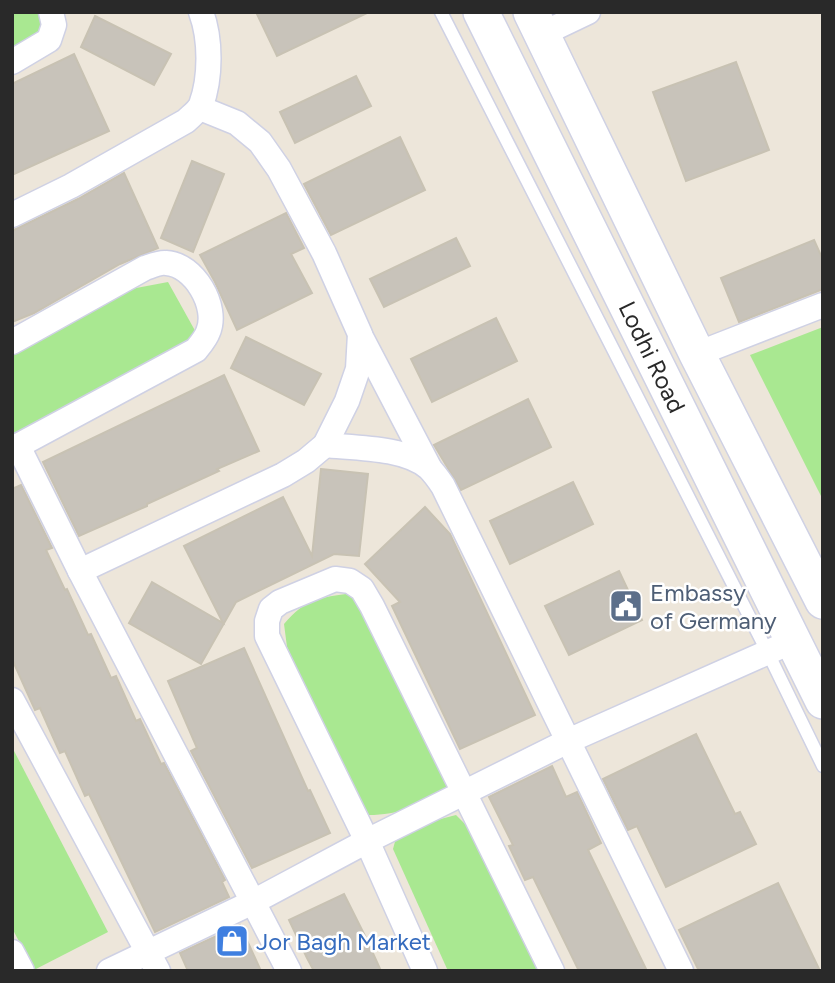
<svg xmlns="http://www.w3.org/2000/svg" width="835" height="983" font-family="Figtree,sans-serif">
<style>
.green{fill:#a9e891}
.building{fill:#c8c3ba;stroke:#c8c2b3;stroke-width:2}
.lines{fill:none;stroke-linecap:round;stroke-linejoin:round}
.service-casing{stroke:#cfd1e4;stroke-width:15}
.minor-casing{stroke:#cfd1e4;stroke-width:27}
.secondary-casing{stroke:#cfd1e4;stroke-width:38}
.service{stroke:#fff;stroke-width:12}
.minor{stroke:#fff;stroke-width:24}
.secondary{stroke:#fff;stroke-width:35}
.labels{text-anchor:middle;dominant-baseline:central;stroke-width:5;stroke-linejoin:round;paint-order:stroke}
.street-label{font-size:24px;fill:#292929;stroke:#fff}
.service-label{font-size:24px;fill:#4e5e75;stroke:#fff;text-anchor:start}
.shop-label{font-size:24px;fill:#366cbe;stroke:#fff;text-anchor:start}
</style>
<rect width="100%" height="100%" fill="#ede6da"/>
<!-- green -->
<g class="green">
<polygon points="12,12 40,12 43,34 12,54"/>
<polygon points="168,282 198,336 12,437 12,354 131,289"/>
<polygon points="823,327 823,500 750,355"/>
<path d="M352 593 358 601 448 787C429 805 396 815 369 815L336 754 287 647 284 624C306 598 319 598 352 593Z"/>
<polygon points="12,747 108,932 34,970 12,928"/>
<polygon points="456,815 471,830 540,971 448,971 393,849 396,838 429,822"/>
</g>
<!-- building -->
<g class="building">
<polygon points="256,12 369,12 277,56"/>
<polygon points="95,16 171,54 154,85 81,47"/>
<polygon points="74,54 109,131 12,175 12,84"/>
<polygon points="736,62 769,150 686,181 653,92"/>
<polygon points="356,76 371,106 295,143 280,112"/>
<polygon points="400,137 425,190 331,235 304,184"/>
<polygon points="192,161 224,174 193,252 161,238"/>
<polygon points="124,173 158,248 120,264 34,313 12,322 12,231 78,199"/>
<polygon points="286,213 304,248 291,254 312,293 237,330 215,282 200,255"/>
<polygon points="456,238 470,266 384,307 370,279"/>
<polygon points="814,240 823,260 823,289 739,322 721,278"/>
<polygon points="496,318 517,361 432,402 411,359"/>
<polygon points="246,337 321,374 304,405 231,368"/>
<polygon points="224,375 259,451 217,469 219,471 147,504 147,506 79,536 43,462"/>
<polygon points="528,399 551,447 461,490 434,445"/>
<polygon points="321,469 368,474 359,556 334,554 236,602 201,664 129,623 152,582 223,623 184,546 283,497 312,556"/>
<polygon points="573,482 593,524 510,564 490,521"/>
<polygon points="21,485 52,548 46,550 65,590 67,589 88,635 91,634 111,678 116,676 136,721 140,719 161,764 164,763 225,880 222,882 229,897 155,932 89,794 85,796 65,751 60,753 40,708 35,710 12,659 12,489"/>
<polygon points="425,507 450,534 535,715 460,749 392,606 400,602 365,564"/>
<polygon points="619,571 642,620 569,655 545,606"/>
<polygon points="244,648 308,791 310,790 330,833 252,868 191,751 197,748 168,681"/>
<polygon points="696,734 735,814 740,812 756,844 666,887 637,826 628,830 603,779"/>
<polygon points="552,766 566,797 577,792 601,843 588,850 647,971 579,971 533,877 525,880 509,846 513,845 489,797"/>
<polygon points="778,883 820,971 699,971 679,930"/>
<polygon points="344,894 367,940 381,971 314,971 307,958 289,920"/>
<polygon points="240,925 261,971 188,971 180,953"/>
</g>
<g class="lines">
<defs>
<polyline id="service" points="441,12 768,653 823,766"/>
<g id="minor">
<polyline points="542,34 588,12"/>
<polyline points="12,62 49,40 54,25 51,12"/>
<polyline points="200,108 237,123 260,142 279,169 324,253 360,334 358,369 347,401 325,445 306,461 283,475 80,571 289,971"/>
<path d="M12 215 71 186 186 121C191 116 198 111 201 105 211 78 211 39 201 12"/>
<polyline points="360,335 429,467"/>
<path d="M12 342 145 268C151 266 160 262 166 263 194 264 219 307 208 332 206 338 200 345 196 350L12 449"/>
<polyline points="697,354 823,305"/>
<path d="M325 445C355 448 405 447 429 468 434 473 439 480 443 486L681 971"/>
<polyline points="18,446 80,571"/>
<polyline points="12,700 158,971"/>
<polyline points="12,952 22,971"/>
<polyline points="109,971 253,902 367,841 568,741 793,641"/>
<polyline points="425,971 367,841 267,636 267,621 271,609 280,602 335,579 350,581 362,589 372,606 552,971"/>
</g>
<g id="secondary">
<polyline points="481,12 823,701"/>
<polyline points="531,12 697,354 823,601"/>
</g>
</defs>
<!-- service casing -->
<use href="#service" class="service-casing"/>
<!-- minor casing -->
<use href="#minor" class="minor-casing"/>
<!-- secondary casing -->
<use href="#secondary" class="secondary-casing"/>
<!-- service -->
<use href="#service" class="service"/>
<!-- minor -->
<use href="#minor" class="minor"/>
<!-- secondary -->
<use href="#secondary" class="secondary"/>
</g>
<!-- icons -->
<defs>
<symbol id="civic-square" viewBox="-11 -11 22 22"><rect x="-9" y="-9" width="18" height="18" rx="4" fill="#5c6f8a" stroke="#fff"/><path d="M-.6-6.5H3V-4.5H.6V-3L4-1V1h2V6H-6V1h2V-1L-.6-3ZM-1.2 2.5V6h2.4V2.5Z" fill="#fff"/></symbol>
<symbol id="shop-square" viewBox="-11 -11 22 22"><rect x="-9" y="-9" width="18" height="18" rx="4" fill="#3f7fe0" stroke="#fff"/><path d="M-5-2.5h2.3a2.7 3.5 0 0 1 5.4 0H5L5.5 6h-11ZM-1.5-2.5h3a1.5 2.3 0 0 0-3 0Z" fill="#fff"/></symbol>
</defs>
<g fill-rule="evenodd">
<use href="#civic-square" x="607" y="587" width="38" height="38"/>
<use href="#shop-square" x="213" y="922" width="38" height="38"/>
</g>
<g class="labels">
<!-- street labels -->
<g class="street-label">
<text transform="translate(652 357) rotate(64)">Lodhi Road</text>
</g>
<!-- service labels -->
<g class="service-label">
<text x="650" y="592">Embassy<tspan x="650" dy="28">of Germany</tspan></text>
</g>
<!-- shop labels -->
<g class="shop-label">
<text x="256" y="941">Jor Bagh Market</text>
</g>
</g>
<!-- border -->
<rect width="835" height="983" fill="none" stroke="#292929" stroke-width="28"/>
</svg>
